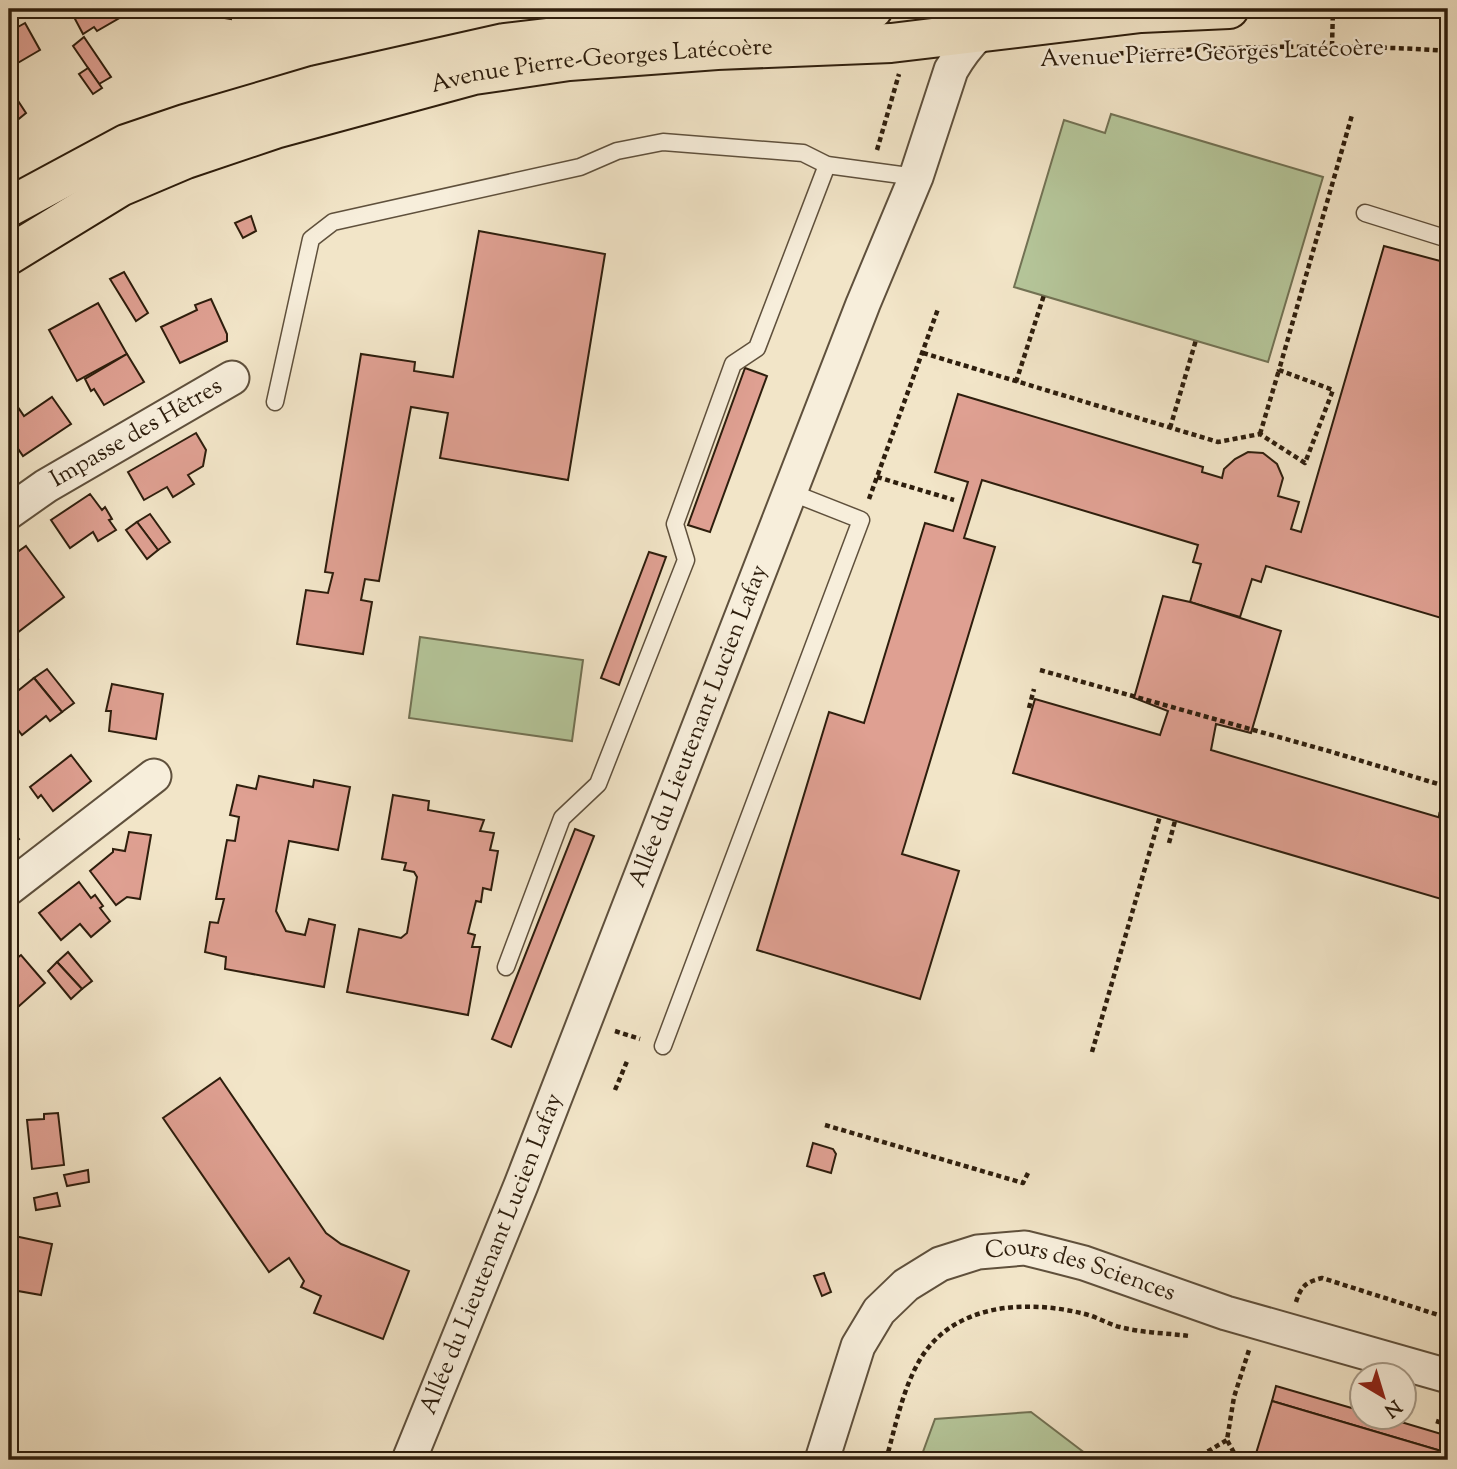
<svg xmlns="http://www.w3.org/2000/svg" width="1457" height="1469" font-family="'Sorts Mill Goudy',serif">
<style>
.green{fill:#b5c69a;stroke:#727254;stroke-width:2}
.building{fill:#dfa092;stroke:#2e1e0d;stroke-width:2}
.lines{fill:none;stroke-linecap:round;stroke-linejoin:round}
.service-casing{stroke:#5f503c;stroke-width:19}
.minor-casing{stroke:#5f503c;stroke-width:37}
.primary-casing{stroke:#2e1e0d;stroke-width:42}
.path{stroke:#2e1e0d;stroke-width:4.5;stroke-dasharray:5 3.5;stroke-linecap:butt}
.service{stroke:#f7eedb;stroke-width:16}
.minor{stroke:#f7eedb;stroke-width:33}
.primary{stroke:#f2e5c8;stroke-width:38}
.labels{text-anchor:middle;dominant-baseline:central;stroke-width:5;stroke-linejoin:round;paint-order:stroke}
.street-label{font-size:24px;fill:#2e1e0d;stroke:#f7eedb}
</style>
<rect width="100%" height="100%" fill="#f2e5c8"/>
<filter id="stains"><feTurbulence type="fractalNoise" baseFrequency=".00286" numOctaves="4"/><feColorMatrix values="0 0 0 0 .2 0 0 0 0 .09 0 0 0 0 .02 0 0 0 .5 -.17"/></filter>
<radialGradient id="worn" r=".72"><stop offset=".6" stop-color="#630" stop-opacity="0"/><stop offset="1" stop-color="#630" stop-opacity=".3"/></radialGradient>
<!-- green -->
<g class="green">
<polygon points="1111,114 1323,177 1268,362 1014,287 1064,120 1105,133"/>
<polygon points="420,637 583,660 572,741 409,718"/>
<polygon points="1031,1412 1094,1460 920,1460 935,1419"/>
</g>
<!-- building -->
<g class="building">
<polygon points="77,9 126,9 128,13 97,31 94,27 83,34 75,19 80,14"/>
<polygon points="195,9 262,9 261,16 232,10 231,19 194,13"/>
<polygon points="25,23 40,50 9,68 9,32"/>
<polygon points="84,37 111,77 99,84 73,46"/>
<polygon points="88,68 102,88 93,94 79,74"/>
<polygon points="9,87 26,113 15,122 9,113"/>
<polygon points="251,216 256,231 243,238 235,223"/>
<polygon points="479,231 605,254 568,480 440,458 448,413 411,407 379,581 365,579 361,600 372,602 363,654 297,644 306,590 328,593 333,573 325,572 361,354 415,362 414,371 453,377"/>
<polygon points="1384,246 1444,262 1443,272 1448,274 1448,620 1266,566 1261,582 1252,579 1240,617 1190,602 1201,564 1193,562 1198,545 982,480 964,538 995,547 902,854 959,871 920,999 757,950 829,712 864,723 925,523 953,531 968,482 935,472 958,394 1203,467 1202,472 1222,478 1224,469 1235,459 1248,452 1263,453 1277,464 1283,478 1278,496 1299,502 1291,529 1301,532"/>
<polygon points="124,272 148,313 136,321 110,279"/>
<polygon points="211,299 227,334 227,341 180,363 161,327 197,310 195,305"/>
<polygon points="98,303 127,354 77,381 49,330"/>
<polygon points="127,354 144,382 104,405 94,389 91,391 85,379"/>
<polygon points="745,368 767,376 710,532 688,525"/>
<polygon points="52,397 71,424 23,456 12,440 9,442 9,407 15,403 24,416"/>
<polygon points="196,433 206,450 203,466 188,475 194,484 173,497 167,487 144,500 128,472"/>
<polygon points="90,494 102,510 105,507 112,519 109,520 116,530 98,541 93,532 70,548 51,520"/>
<polygon points="150,514 170,542 158,550 137,522"/>
<polygon points="137,522 158,550 147,559 126,530"/>
<polygon points="26,546 64,597 17,633 9,622 9,558"/>
<polygon points="649,552 666,557 619,685 601,678"/>
<polygon points="1163,596 1190,602 1281,631 1251,733 1216,724 1211,750 1448,820 1448,901 1013,773 1035,699 1160,735 1168,711 1134,698"/>
<polygon points="9,647 18,659 9,666"/>
<polygon points="47,669 74,703 62,712 34,678"/>
<polygon points="34,678 62,712 50,721 46,716 22,735 9,718 9,698"/>
<polygon points="112,684 163,694 156,739 109,731 111,711 106,711"/>
<polygon points="71,755 91,781 53,811 41,795 38,798 30,787"/>
<polygon points="259,776 313,787 314,780 350,787 338,850 289,841 276,911 286,931 305,935 309,919 335,925 324,987 225,969 226,957 205,952 210,922 218,923 224,899 216,899 227,840 235,841 239,817 230,815 237,785 256,789"/>
<polygon points="393,795 429,801 428,810 484,820 480,831 494,833 490,850 498,851 491,890 483,888 481,902 476,901 468,933 475,935 472,947 480,947 468,1015 347,992 359,929 401,938 407,933 417,877 414,872 404,870 406,863 382,859"/>
<polygon points="9,827 19,839 9,847"/>
<polygon points="575,829 594,836 511,1047 492,1039"/>
<polygon points="129,832 151,835 140,899 127,897 116,905 90,871 113,852 113,849 125,851"/>
<polygon points="79,882 91,898 95,895 103,906 100,908 110,921 91,937 80,924 61,940 39,913"/>
<polygon points="9,948 17,958 21,955 45,983 9,1015"/>
<polygon points="68,952 92,981 82,989 57,962"/>
<polygon points="57,962 82,989 71,999 48,971"/>
<polygon points="220,1078 326,1233 341,1244 409,1271 383,1339 314,1313 321,1296 301,1287 304,1281 289,1258 269,1272 163,1118"/>
<polygon points="58,1113 64,1165 32,1169 27,1120 44,1119 44,1114"/>
<polygon points="813,1143 833,1149 836,1154 831,1173 807,1166"/>
<polygon points="88,1170 89,1182 67,1186 64,1175"/>
<polygon points="57,1193 60,1206 36,1210 34,1198"/>
<polygon points="10,1235 52,1244 41,1295 12,1290 9,1302"/>
<polygon points="824,1273 831,1292 822,1296 814,1276"/>
<polygon points="1276,1386 1362,1411 1362,1416 1381,1416 1448,1436 1448,1453 1272,1401"/>
<polygon points="1272,1401 1448,1453 1448,1460 1254,1460"/>
</g>
<g class="lines">
<defs>
<g id="service">
<polyline points="1365,213 1448,239"/>
<polyline points="275,402 311,239 333,222 580,167 617,151 663,142 803,153 827,165 916,177"/>
<polyline points="506,967 562,818 598,784 686,560 675,524 733,364 757,348 827,165"/>
<polyline points="663,1046 861,520 790,492"/>
</g>
<g id="minor">
<path id="s1" d="M9 512 46 486 232 378"/>
<polyline points="9,888 154,776"/>
<path id="s2" d="M409 1460 521 1185 863 304 916 177 951 70C970 38 982 30 1013 9"/>
<path id="s3" d="M822 1460 858 1346 879 1311 906 1285 940 1264 978 1252 1025 1248 1053 1255 1084 1263 1226 1313 1448 1376"/>
</g>
<g id="primary">
<polyline points="9,207 126,144 185,124 317,85 504,43 682,22 873,9"/>
<path id="s4" d="M9 255 120 187 186 159 275 129 474 75 569 61 717 50 891 43 1141 13 1229 9"/>
</g>
</defs>
<!-- service casing -->
<use href="#service" class="service-casing"/>
<!-- minor casing -->
<use href="#minor" class="minor-casing"/>
<!-- primary casing -->
<use href="#primary" class="primary-casing"/>
<!-- path -->
<g class="path">
<polyline points="1332,46 1333,9"/>
<path d="M1110 54C1222 47 1336 43 1448 51"/>
<polyline points="877,150 899,74"/>
<polyline points="923,353 1218,442 1260,434 1305,463 1333,390 1279,370 1352,115"/>
<polyline points="1016,382 1044,295"/>
<polyline points="1170,428 1196,340"/>
<polyline points="1260,434 1279,370"/>
<polyline points="877,477 954,500"/>
<polyline points="869,499 938,309"/>
<polyline points="1040,670 1332,752 1448,787"/>
<polyline points="1029,708 1034,689"/>
<polyline points="1440,817 1443,799"/>
<polyline points="1169,843 1175,821"/>
<polyline points="615,1031 640,1039"/>
<polyline points="1092,1052 1160,816"/>
<polyline points="615,1090 628,1059"/>
<polyline points="825,1125 1023,1183 1029,1171"/>
<path d="M1296 1302C1301 1286 1306 1282 1322 1278L1448 1318"/>
<polyline points="1436,1421 1448,1425"/>
<path d="M886 1460C895 1428 902 1392 918 1363 951 1303 1025 1299 1085 1314 1097 1317 1108 1324 1120 1327 1142 1333 1167 1333 1189 1336"/>
<polyline points="1193,1460 1227,1440"/>
<polyline points="1238,1460 1227,1440 1234,1397 1249,1350"/>
</g>
<!-- service -->
<use href="#service" class="service"/>
<!-- minor -->
<use href="#minor" class="minor"/>
<!-- primary -->
<use href="#primary" class="primary"/>
</g>
<g class="labels">
<!-- street labels -->
<g class="street-label">
<text transform="translate(1212 54) rotate(-2)">Avenue Pierre-Georges Latécoère</text>
<text stroke="none"><textPath href="#s4" startOffset="630">Avenue Pierre-Georges Latécoère</textPath></text>
<text stroke="none"><textPath href="#s1" startOffset="150">Impasse des Hêtres</textPath></text>
<text stroke="none"><textPath href="#s2" startOffset="789">Allée du Lieutenant Lucien Lafay</textPath></text>
<text stroke="none"><textPath href="#s2" startOffset="222">Allée du Lieutenant Lucien Lafay</textPath></text>
<text stroke="none"><textPath href="#s3" startOffset="383">Cours des Sciences</textPath></text>
</g>
</g>
<!-- margin -->
<rect width="1457" height="1469" fill="none" stroke="#f2e5c8" stroke-width="35"/>
<rect x="10" y="10" width="1436" height="1448" fill="none" stroke="#2e1e0d" stroke-width="3.5"/>
<rect x="18" y="18" width="1422" height="1434" fill="none" stroke="#2e1e0d" stroke-width="2"/>
<!-- north arrow -->
<g transform="translate(1383 1396) rotate(142)"><circle r="33" fill="#f7eedb" stroke="#a79b89" stroke-width="2"/>
<path d="M0-5L12 26L0 18L-12 26Z" fill="#8f2418"/>
<text y="-10" font-size="19" font-weight="bold" text-anchor="middle" fill="#2e1e0d">N</text>
</g>
<rect width="100%" height="100%" filter="url(#stains)"/>
<rect width="100%" height="100%" fill="url(#worn)"/>
</svg>
